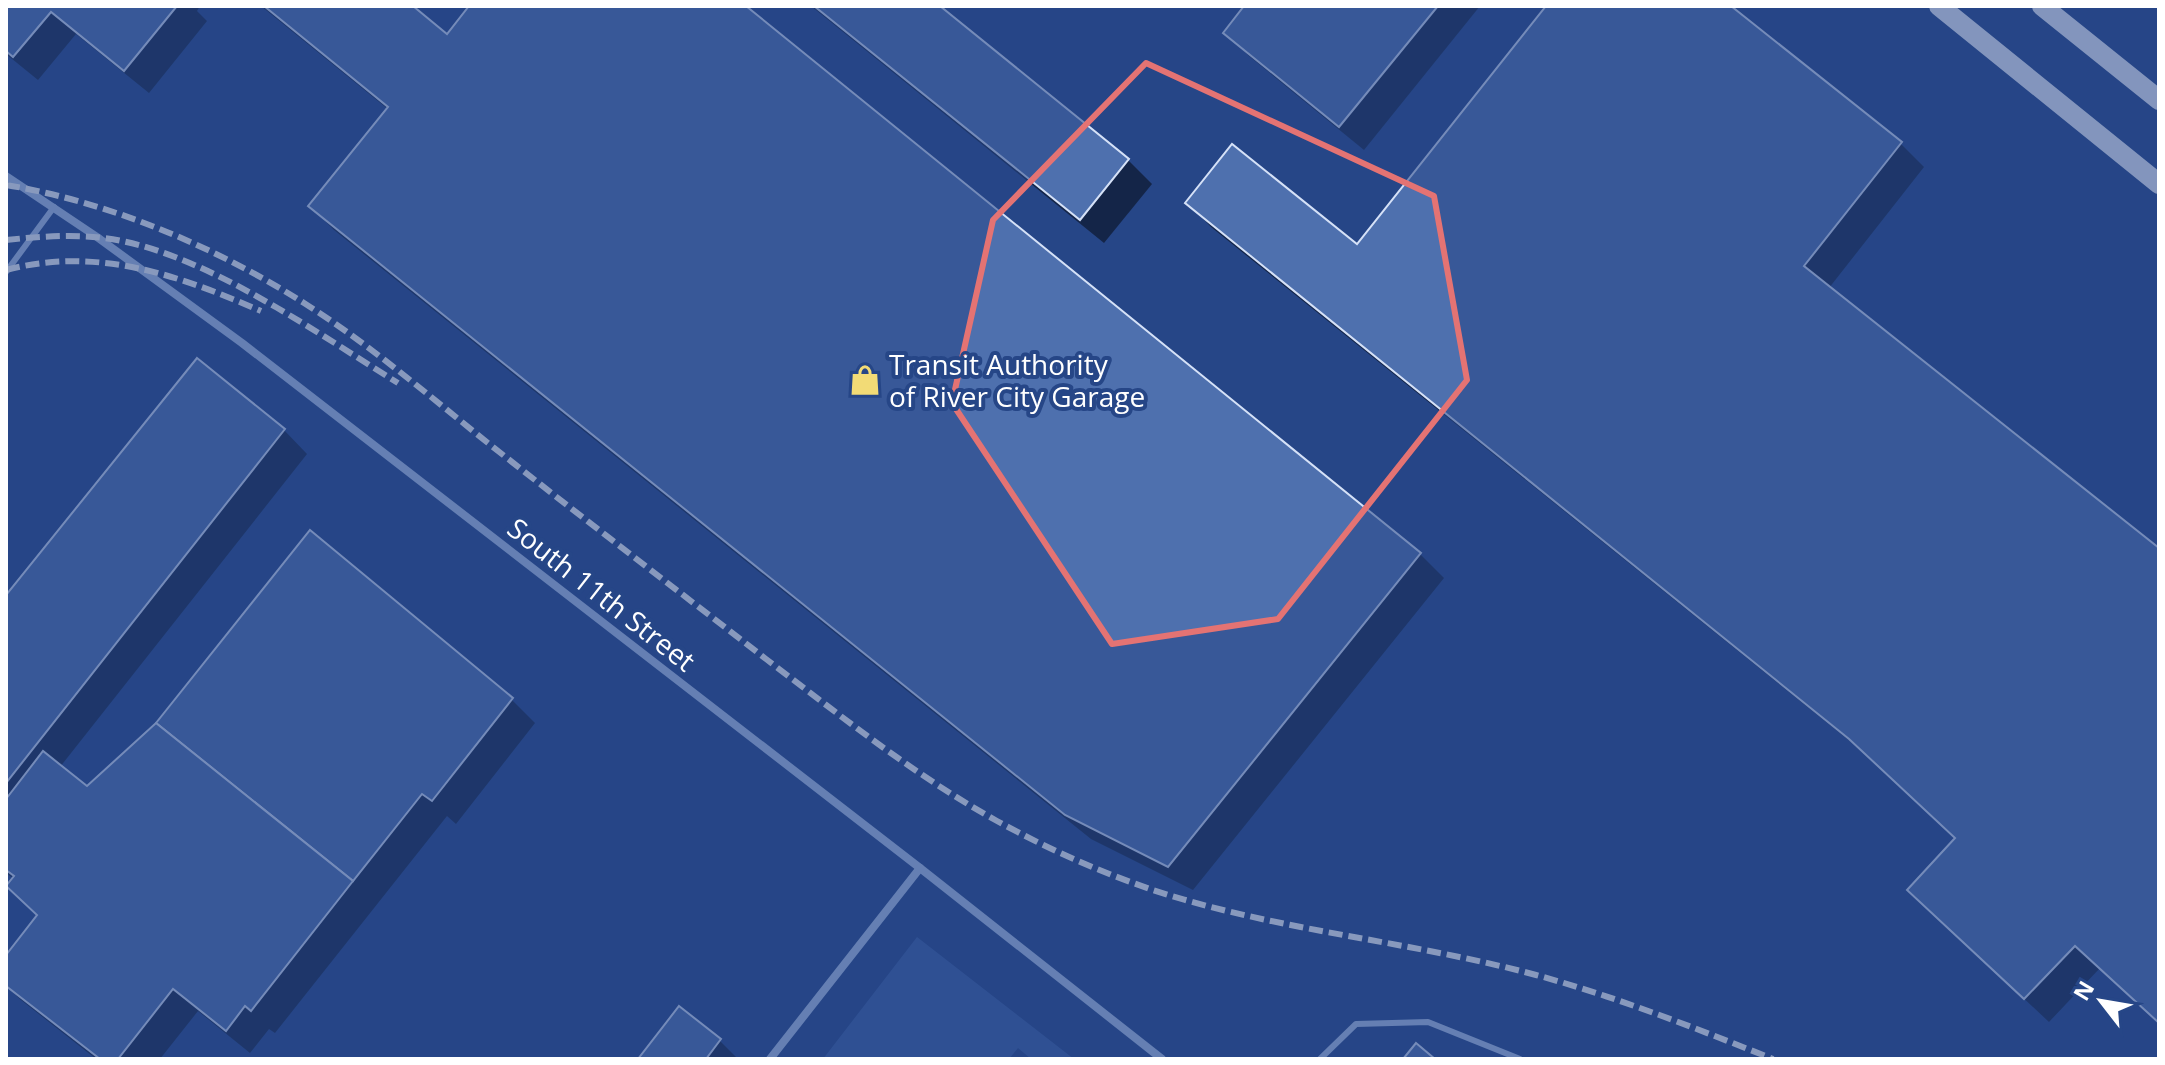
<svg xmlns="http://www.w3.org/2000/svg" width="2165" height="1065" font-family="'Open Sans',sans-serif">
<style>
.green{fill:#3b5ea3}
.shadow{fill:#0007}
.building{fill:#4e70ae;stroke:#d5e1f7;stroke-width:2}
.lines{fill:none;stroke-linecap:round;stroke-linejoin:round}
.lane{stroke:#b1c5e8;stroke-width:6}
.street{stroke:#b1c5e8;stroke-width:8}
.primary{stroke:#f4f7fe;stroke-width:20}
.rail{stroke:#fff;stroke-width:6;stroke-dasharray:14 6;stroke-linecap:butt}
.marked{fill:none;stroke:#e47373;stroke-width:6;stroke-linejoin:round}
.labels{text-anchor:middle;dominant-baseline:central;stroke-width:8;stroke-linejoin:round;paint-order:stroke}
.poi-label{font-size:28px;fill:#fff;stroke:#264687;text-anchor:start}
.street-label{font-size:28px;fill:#fff;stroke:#264687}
</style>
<rect width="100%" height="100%" fill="#264687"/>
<!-- green -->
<polygon class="green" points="917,937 1074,1059 1031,1059 1018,1048 1009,1059 823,1059"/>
<!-- shadow -->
<g class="shadow">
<polygon points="6,6 200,6 197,11 207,21 149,93 76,34 38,80 6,54"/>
<polygon points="261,6 410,6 447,36 472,6 742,6 1420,554 1444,578 1193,890 1091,839 334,230 310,206 389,110"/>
<polygon points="811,6 937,6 1128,160 1152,184 1104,243"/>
<polygon points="1247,6 1480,6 1364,150 1249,56 1225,32"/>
<polygon points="1549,6 1728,6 1901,144 1924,167 1829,288 2159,551 2159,1022 2100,968 2049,1022 1934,914 1957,838 1876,762 1211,227 1188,203 1357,246"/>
<polygon points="284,430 307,454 60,767 87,788 511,699 535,723 456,824 447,816 275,1033 269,1029 250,1053 198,1011 160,1059 96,1059 21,1000 6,986 6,958 39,915 14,879 6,873 6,599"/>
<polygon points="720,1041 738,1059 640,1059"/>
</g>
<!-- building -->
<g class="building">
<polygon points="6,6 177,6 124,71 51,12 13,57 6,51"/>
<polygon points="264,6 413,6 447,34 469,6 746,6 1421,553 1168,867 1065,815 308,206 388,107"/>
<polygon points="814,6 940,6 1129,159 1080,220"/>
<polygon points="1244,6 1438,6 1339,127 1223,33"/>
<polygon points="1546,6 1731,6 1902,142 1804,266 2159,548 2159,1023 2075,946 2024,999 1907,890 1955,838 1849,739 1185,203 1232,144 1357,244"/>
<polygon points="197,358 285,429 6,783 6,595"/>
<polygon points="310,530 513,698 432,801 422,794 353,881 156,723"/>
<polygon points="156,723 353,881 251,1011 245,1006 226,1031 173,989 118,1059 100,1059 6,986 6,955 37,915 6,886 14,876 6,870 6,799 43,751 87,786"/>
<polygon points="679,1006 721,1039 706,1059 638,1059"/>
<polygon points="1416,1043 1435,1059 1403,1059"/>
</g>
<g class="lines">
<!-- lane -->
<g class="lane">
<polyline points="6,272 54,207"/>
<polyline points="1320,1059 1356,1024 1428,1022 1520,1059"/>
</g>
<!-- street -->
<g class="street">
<polyline points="6,176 97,237 242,343 920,868 1162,1059"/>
<polyline points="770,1059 920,868"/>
</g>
<!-- primary -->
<g class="primary">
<polyline points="1939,6 2159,184"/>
<polyline points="2042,6 2159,100"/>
</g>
<!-- rail -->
<g class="rail">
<path d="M6 185C109 202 216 247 304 303 369 344 428 395 488 443 580 516 673 587 766 659 841 716 914 775 997 821 1046 848 1100 872 1153 890 1277 931 1410 941 1536 975 1617 997 1695 1028 1773 1059"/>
<path d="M6 240C44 236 84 233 122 241 214 260 317 333 398 383"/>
<path d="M6 270C97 246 178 275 261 311"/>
</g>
</g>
<!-- marked area -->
<path d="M0 0H2165V1065H0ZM1146 63 1434 196 1467 380 1278 619 1112 644 952 403 993 220Z" fill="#264687" fill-opacity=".55" fill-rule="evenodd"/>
<path class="marked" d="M1146 63 1434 196 1467 380 1278 619 1112 644 952 403 993 220Z"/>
<!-- icons -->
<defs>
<symbol id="shop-bare" viewBox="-9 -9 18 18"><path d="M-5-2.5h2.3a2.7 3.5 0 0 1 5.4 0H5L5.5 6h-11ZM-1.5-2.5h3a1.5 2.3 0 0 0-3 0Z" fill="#f2db76" stroke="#264687" stroke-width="2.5" paint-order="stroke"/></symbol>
</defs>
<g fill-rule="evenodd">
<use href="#shop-bare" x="843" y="358" width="44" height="44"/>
</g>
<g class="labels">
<!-- poi labels -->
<g class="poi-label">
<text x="889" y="364">Transit Authority<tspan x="889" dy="32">of River City Garage</tspan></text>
</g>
<!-- street labels -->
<g class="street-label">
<text transform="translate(602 594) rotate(38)">South 11th Street</text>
</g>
</g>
<!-- border -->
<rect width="2165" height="1065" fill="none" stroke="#ffffff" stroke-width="16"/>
<!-- north arrow -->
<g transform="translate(2101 1001) rotate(301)" stroke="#264687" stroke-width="6" paint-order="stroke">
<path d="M0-6L14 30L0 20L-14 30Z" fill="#ffffff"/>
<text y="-12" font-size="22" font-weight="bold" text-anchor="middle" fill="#ffffff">N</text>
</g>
</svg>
